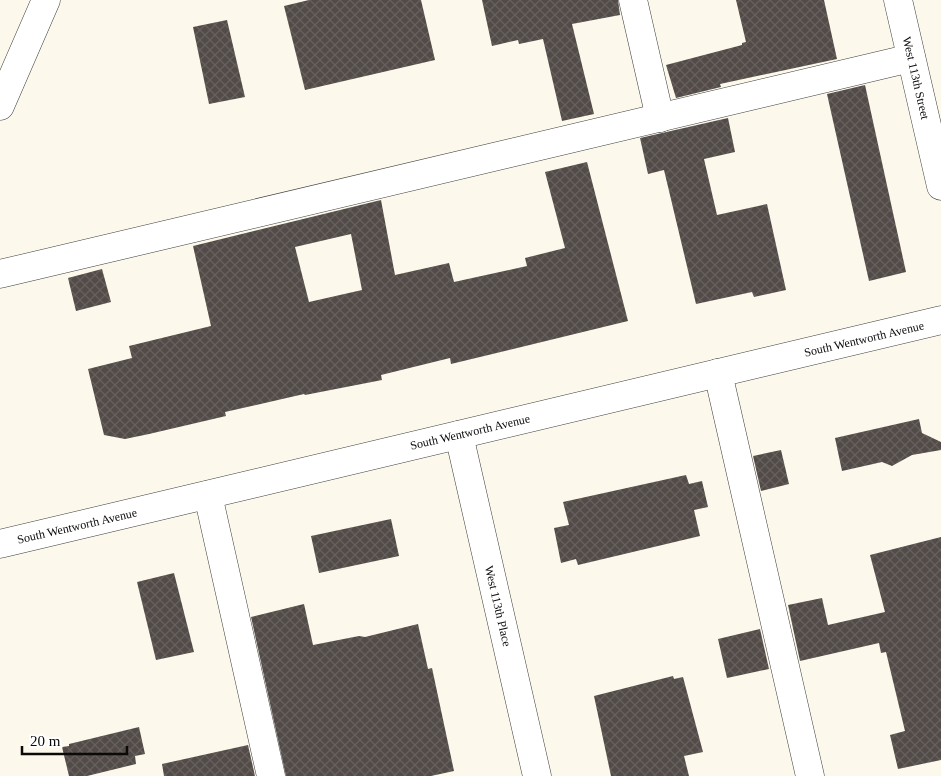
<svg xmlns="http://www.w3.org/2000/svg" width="941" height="776" font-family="'Times New Roman',serif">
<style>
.building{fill:url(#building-cross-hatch);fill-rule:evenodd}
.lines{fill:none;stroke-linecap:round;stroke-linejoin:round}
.minor-casing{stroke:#3d3d3d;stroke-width:29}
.minor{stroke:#fff;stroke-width:28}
.labels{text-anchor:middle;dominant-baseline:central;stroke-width:5;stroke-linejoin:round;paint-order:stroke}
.street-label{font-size:12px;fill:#0a0a0a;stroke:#fff}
</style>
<defs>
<pattern id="building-cross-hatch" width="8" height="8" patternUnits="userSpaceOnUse" patternTransform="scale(1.25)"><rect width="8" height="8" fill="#524b48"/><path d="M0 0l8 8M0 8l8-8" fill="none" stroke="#66605e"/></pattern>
</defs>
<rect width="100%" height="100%" fill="#fcf8eb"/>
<!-- building -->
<g class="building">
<polygon points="309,0 421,0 435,60 305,90 284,6"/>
<polygon points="482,0 618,0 620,15 572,24 594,114 562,121 543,39 519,44 518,40 492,46"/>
<polygon points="736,0 824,0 837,59 720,84 721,87 676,98 666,65 742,45 742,43 746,42"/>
<polygon points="227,20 245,97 209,104 193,27"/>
<polygon points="865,85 906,272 869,281 827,94"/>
<polygon points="728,118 735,152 704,159 717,215 767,204 786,290 754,297 752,292 696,304 664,170 648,174 640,138"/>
<path d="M587 162 628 321 451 364 450 358 381 375 382 380 305 395 304 394 225 412 226 416 149 434 125 439 104 435 88 369 132 358 129 346 211 326 193 246 381 200 395 275 449 263 454 282 527 266 525 258 565 248 545 172ZM351 234 362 290 309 302 295 247Z"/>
<polygon points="102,269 111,302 76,311 68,278"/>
<polygon points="919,419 922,433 941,442 941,450 912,455 892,466 882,462 842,471 835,438"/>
<polygon points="781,450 789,484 761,491 753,456"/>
<polygon points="686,475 689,484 702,481 708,507 694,510 700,536 578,565 576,559 561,563 554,528 569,525 563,502"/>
<polygon points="391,519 399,556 319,573 311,536"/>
<polygon points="941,537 941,760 898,769 890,735 905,731 886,652 881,653 879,643 800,661 788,605 822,598 828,625 885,612 870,555"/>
<polygon points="174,573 194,652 156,660 137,582"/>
<polygon points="304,604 313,645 359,636 365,637 418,624 428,669 432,668 454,771 431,776 286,776 251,617"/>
<polygon points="760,629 769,669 727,678 718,639"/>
<polygon points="673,676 674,679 683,677 703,752 684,756 689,776 611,776 594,696"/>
<polygon points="139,727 145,754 135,756 136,764 87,776 69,776 62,747 69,746 69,744"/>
<polygon points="248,745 255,776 164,776 162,764"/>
</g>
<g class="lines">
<defs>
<g id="minor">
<polyline points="633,0 660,118"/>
<polyline points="898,0 941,186"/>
<polyline points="0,106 46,0"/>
<polyline points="0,274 911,58"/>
<polyline points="718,373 810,776"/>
<polyline points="459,435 537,776"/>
<polyline points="208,495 271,776"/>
<polyline points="0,544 941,320"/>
</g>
</defs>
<!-- minor casing -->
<use href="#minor" class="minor-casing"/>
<!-- minor -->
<use href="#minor" class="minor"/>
</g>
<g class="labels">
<!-- street labels -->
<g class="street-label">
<text transform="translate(916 78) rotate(77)">West 113th Street</text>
<text transform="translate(864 339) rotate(-13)">South Wentworth Avenue</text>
<text transform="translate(470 432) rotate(-13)">South Wentworth Avenue</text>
<text transform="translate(77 526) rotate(-13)">South Wentworth Avenue</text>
<text transform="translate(498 606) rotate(77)">West 113th Place</text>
</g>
</g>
<!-- scale -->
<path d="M22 746v8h105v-8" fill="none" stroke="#0a0a0a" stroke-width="2.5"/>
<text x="30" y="746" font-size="15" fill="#0a0a0a" stroke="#ffffff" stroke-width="4" paint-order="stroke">20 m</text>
</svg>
